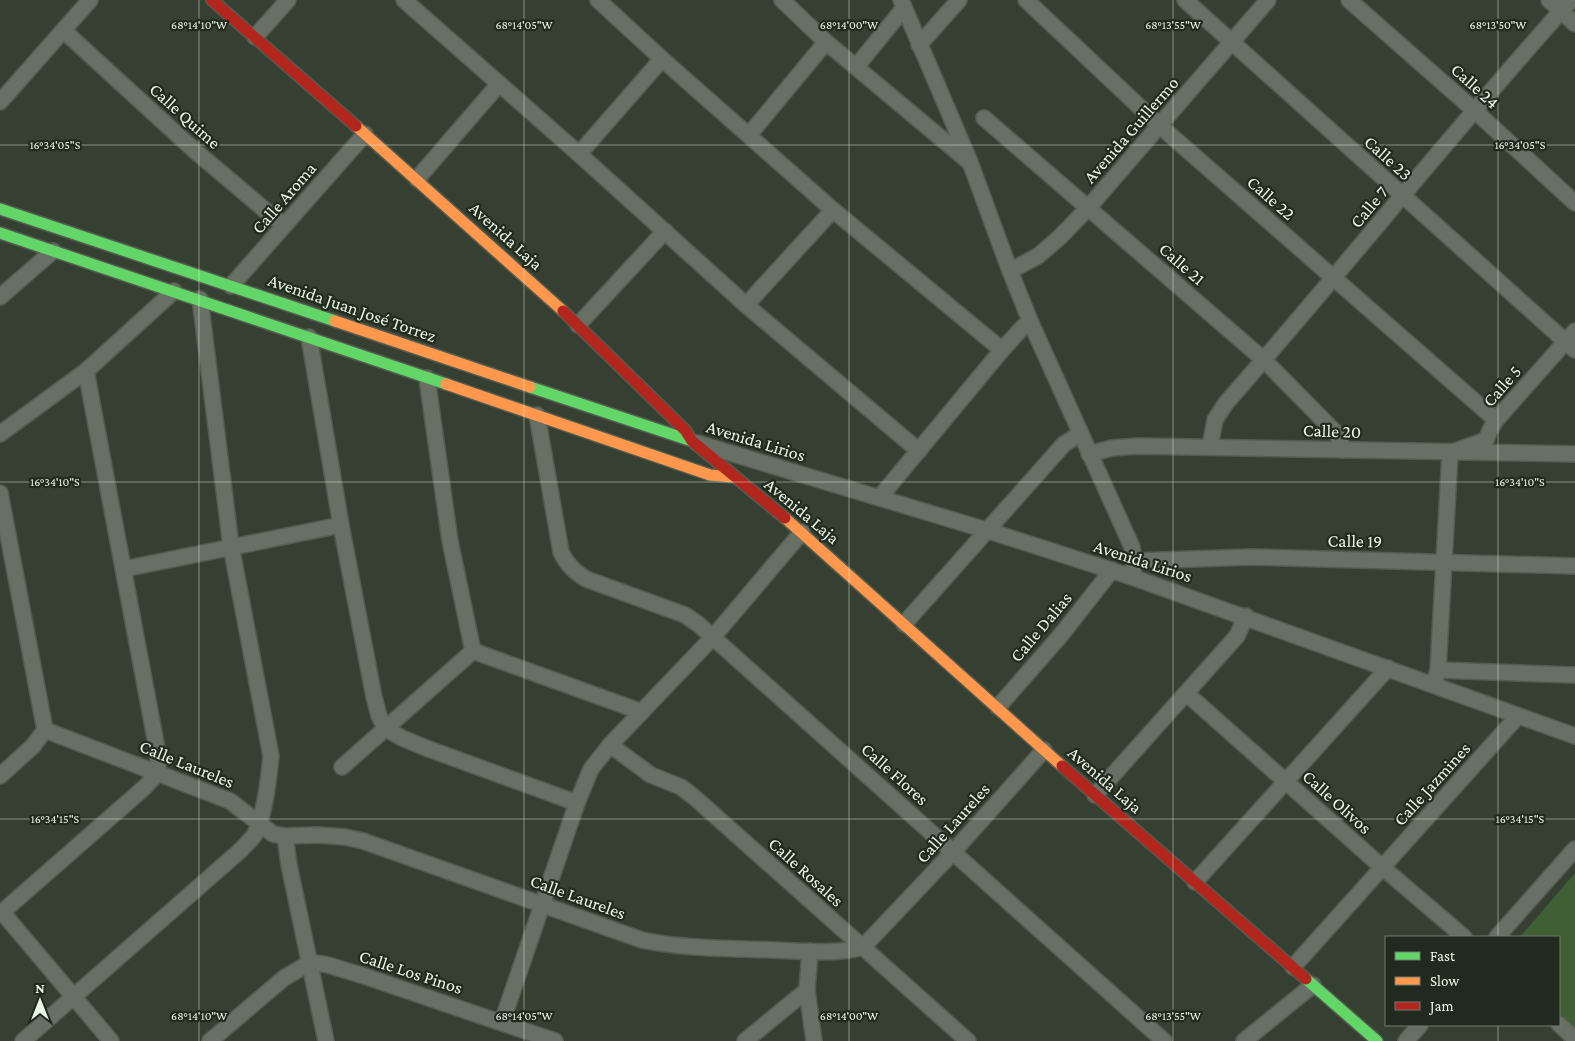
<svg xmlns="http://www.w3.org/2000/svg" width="1575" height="1041" font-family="'Crimson Pro',serif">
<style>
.green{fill:#405f35}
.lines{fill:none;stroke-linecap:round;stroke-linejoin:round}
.street-casing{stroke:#535c4f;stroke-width:18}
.fast-casing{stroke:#535c4f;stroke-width:14}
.slow-casing{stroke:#535c4f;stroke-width:14}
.jam-casing{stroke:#535c4f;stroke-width:14}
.street{stroke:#687065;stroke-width:15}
.fast{stroke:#63d668;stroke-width:11}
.slow{stroke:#ff974d;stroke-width:11}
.jam{stroke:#b3261e;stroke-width:11}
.ticks{fill:none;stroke:#e9f6e5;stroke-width:1;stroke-opacity:0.45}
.labels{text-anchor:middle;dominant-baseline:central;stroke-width:4.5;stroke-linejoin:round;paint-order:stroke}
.street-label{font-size:18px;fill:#e9f6e5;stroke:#212a1e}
.ticks-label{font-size:12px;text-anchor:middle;fill:#e9f6e5;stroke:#212a1e;stroke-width:4.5;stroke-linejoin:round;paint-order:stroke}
</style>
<rect width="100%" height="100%" fill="#364032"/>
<!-- green -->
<polygon class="green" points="1575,873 1575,1028 1559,1013 1559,937 1520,937"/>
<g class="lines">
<defs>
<g id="street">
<polyline points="404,0 579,154 746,305 919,451"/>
<polyline points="598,0 662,59 833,210 1002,350"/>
<polyline points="782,0 826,42 967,160"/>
<polyline points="901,0 970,162 1010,271 1031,323 1132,547 1134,561 1132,577"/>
<polyline points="1026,0 1160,126 1496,420"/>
<polyline points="1185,0 1575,350"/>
<polyline points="1349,0 1474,110 1575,203"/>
<polyline points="1549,0 1575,24"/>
<polyline points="64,31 194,150 284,226"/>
<polyline points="255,37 288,0"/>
<polyline points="919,45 959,0"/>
<polyline points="856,67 904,8"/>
<polyline points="0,102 90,0"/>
<polyline points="984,118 1264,360 1337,434 1341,443 1342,450"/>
<polyline points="749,135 826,42"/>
<polyline points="579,154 662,59"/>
<polyline points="417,179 499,84"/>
<polyline points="1010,271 1038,256 1060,237 1088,208 1268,0"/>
<polyline points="231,286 365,134"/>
<polyline points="0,297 53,251"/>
<polyline points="746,305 833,210"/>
<polyline points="578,325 665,231"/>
<polyline points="309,337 341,525 374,697 379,716 385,728 402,738 426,748 577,803"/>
<polyline points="427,378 450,541 473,651 642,712"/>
<path d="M537 415 561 552C567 565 574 571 586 579L685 615 698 624 1164 1041"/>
<polyline points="0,434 86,371 174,291"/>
<polyline points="697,443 986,530 1132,577 1575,736"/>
<path d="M1210 446 1215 420 1226 403C1343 270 1453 131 1571 0"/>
<polyline points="1089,454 1112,448 1138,446 1575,454"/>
<polyline points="0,493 45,730 33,746 0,776"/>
<polyline points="880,497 1002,350 1023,327 1031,323"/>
<polyline points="1134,561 1251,557 1575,566"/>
<polyline points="124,569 341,525"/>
<polyline points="904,624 1064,444 1080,434"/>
<polyline points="1438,670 1575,675"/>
<polyline points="1434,684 1438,670 1450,453 1486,440 1490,430 1496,420 1575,331"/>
<polyline points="1186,693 1382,867 1464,937"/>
<polyline points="998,707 1061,635 1112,570"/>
<path d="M45 730 230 801 273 834 285 836 318 835 345 837 363 841 642 940C685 949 728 948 772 950 801 951 835 955 863 947L954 851 1044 750"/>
<polyline points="610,745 651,775 681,787 694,797 968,1041"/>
<polyline points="342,767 473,651"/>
<polyline points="1095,795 1237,636 1246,616"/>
<polyline points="285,836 289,865 326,1041"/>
<polyline points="1195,882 1388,668"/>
<polyline points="2,912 111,1041"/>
<polyline points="0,914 145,787 158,773 158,754 86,371"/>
<polyline points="1497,937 1575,849"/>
<polyline points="810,951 807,990 814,1041"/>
<polyline points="1293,967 1518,716"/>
<polyline points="502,1022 577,803 591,769 610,745 713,637 802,532"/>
<polyline points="1559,1024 1575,1039"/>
<path d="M23 1041 242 849C246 844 252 839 255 834 264 816 269 777 271 756L231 546 200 299"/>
<polyline points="210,1041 284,978 311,962 328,965 364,976 555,1041"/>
<polyline points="745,1041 807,990"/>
<polyline points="1244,1041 1313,985"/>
<polyline points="1406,1041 1420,1025"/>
</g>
<g id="fast">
<polyline points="0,209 335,321"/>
<polyline points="0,233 446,384"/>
<polyline points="530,387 692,441"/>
<polyline points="1306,979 1377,1041"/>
</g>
<g id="slow">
<polyline points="356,126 563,311"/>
<polyline points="335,321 530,387"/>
<polyline points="446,384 710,475 733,477"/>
<polyline points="785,518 1062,766"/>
</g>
<g id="jam">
<polyline points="212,0 356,126"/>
<polyline points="563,311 685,430 692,441 785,518"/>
<polyline points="1062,766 1306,979"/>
</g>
</defs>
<!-- street casing -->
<use href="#street" class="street-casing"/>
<!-- fast casing -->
<use href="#fast" class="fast-casing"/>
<!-- slow casing -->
<use href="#slow" class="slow-casing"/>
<!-- jam casing -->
<use href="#jam" class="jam-casing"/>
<!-- street -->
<use href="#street" class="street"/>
<!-- fast -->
<use href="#fast" class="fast"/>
<!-- slow -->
<use href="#slow" class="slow"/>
<!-- jam -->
<use href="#jam" class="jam"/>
</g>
<!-- ticks -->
<path class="ticks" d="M199 0V1041M524 0V1041M849 0V1041M1173 0V1041M1498 0V937M0 145H1575M0 482H1575M0 819H1575M1498 1025V1041"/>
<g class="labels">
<!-- street labels -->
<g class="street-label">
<text transform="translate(1475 86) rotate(42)">Calle 24</text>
<text transform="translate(185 116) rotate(42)">Calle Quime</text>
<text transform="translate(1131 130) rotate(-49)">Avenida Guillermo</text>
<text transform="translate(1388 158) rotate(42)">Calle 23</text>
<text transform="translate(284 198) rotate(-49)">Calle Aroma</text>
<text transform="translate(1271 198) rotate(41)">Calle 22</text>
<text transform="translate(1369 207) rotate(-50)">Calle 7</text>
<text transform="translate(506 236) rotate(42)">Avenida Laja</text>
<text transform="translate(1182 264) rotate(41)">Calle 21</text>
<text transform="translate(352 308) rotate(19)">Avenida Juan José Torrez</text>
<text transform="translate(1502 386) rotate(-49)">Calle 5</text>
<text transform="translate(1332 431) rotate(2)">Calle 20</text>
<text transform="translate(756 441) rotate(17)">Avenida Lirios</text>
<text transform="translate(802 511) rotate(40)">Avenida Laja</text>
<text transform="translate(1355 541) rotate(1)">Calle 19</text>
<text transform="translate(1143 561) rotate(18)">Avenida Lirios</text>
<text transform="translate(1041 627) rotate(-50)">Calle Dalias</text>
<text transform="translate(187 764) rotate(22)">Calle Laureles</text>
<text transform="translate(895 774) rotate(42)">Calle Flores</text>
<text transform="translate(1105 780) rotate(41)">Avenida Laja</text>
<text transform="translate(1432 784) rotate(-48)">Calle Jazmines</text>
<text transform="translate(1337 802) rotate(42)">Calle Olivos</text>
<text transform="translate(953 823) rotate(-48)">Calle Laureles</text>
<text transform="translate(806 872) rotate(42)">Calle Rosales</text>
<text transform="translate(578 897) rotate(20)">Calle Laureles</text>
<text transform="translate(411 972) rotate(18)">Calle Los Pinos</text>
</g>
</g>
<g class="ticks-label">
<text x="199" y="29">68°14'10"W</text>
<text x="524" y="29">68°14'05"W</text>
<text x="849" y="29">68°14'00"W</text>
<text x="1173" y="29">68°13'55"W</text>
<text x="1498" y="29">68°13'50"W</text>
<text x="55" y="149">16°34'05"S</text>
<text x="1520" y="149">16°34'05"S</text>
<text x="55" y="486">16°34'10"S</text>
<text x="1520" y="486">16°34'10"S</text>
<text x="55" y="823">16°34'15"S</text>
<text x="1520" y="823">16°34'15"S</text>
<text x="199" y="1020">68°14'10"W</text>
<text x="524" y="1020">68°14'05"W</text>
<text x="849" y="1020">68°14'00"W</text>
<text x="1173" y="1020">68°13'55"W</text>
</g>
<!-- legend -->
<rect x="1385" y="936" width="175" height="90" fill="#212a1e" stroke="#717c6e"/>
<rect x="1395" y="952" width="25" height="8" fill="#63d668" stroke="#717c6e"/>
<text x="1430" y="961" font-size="15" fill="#e9f6e5">Fast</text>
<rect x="1395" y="977" width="25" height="8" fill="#ff974d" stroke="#717c6e"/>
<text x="1430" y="986" font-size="15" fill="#e9f6e5">Slow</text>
<rect x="1395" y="1002" width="25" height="8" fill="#b3261e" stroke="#717c6e"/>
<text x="1430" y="1011" font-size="15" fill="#e9f6e5">Jam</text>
<!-- north arrow -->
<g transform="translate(40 1001)" stroke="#212a1e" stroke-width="4" paint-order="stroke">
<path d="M0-4L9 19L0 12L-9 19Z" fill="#e9f6e5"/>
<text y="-8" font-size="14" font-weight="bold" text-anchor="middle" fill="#e9f6e5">N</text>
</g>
</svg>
